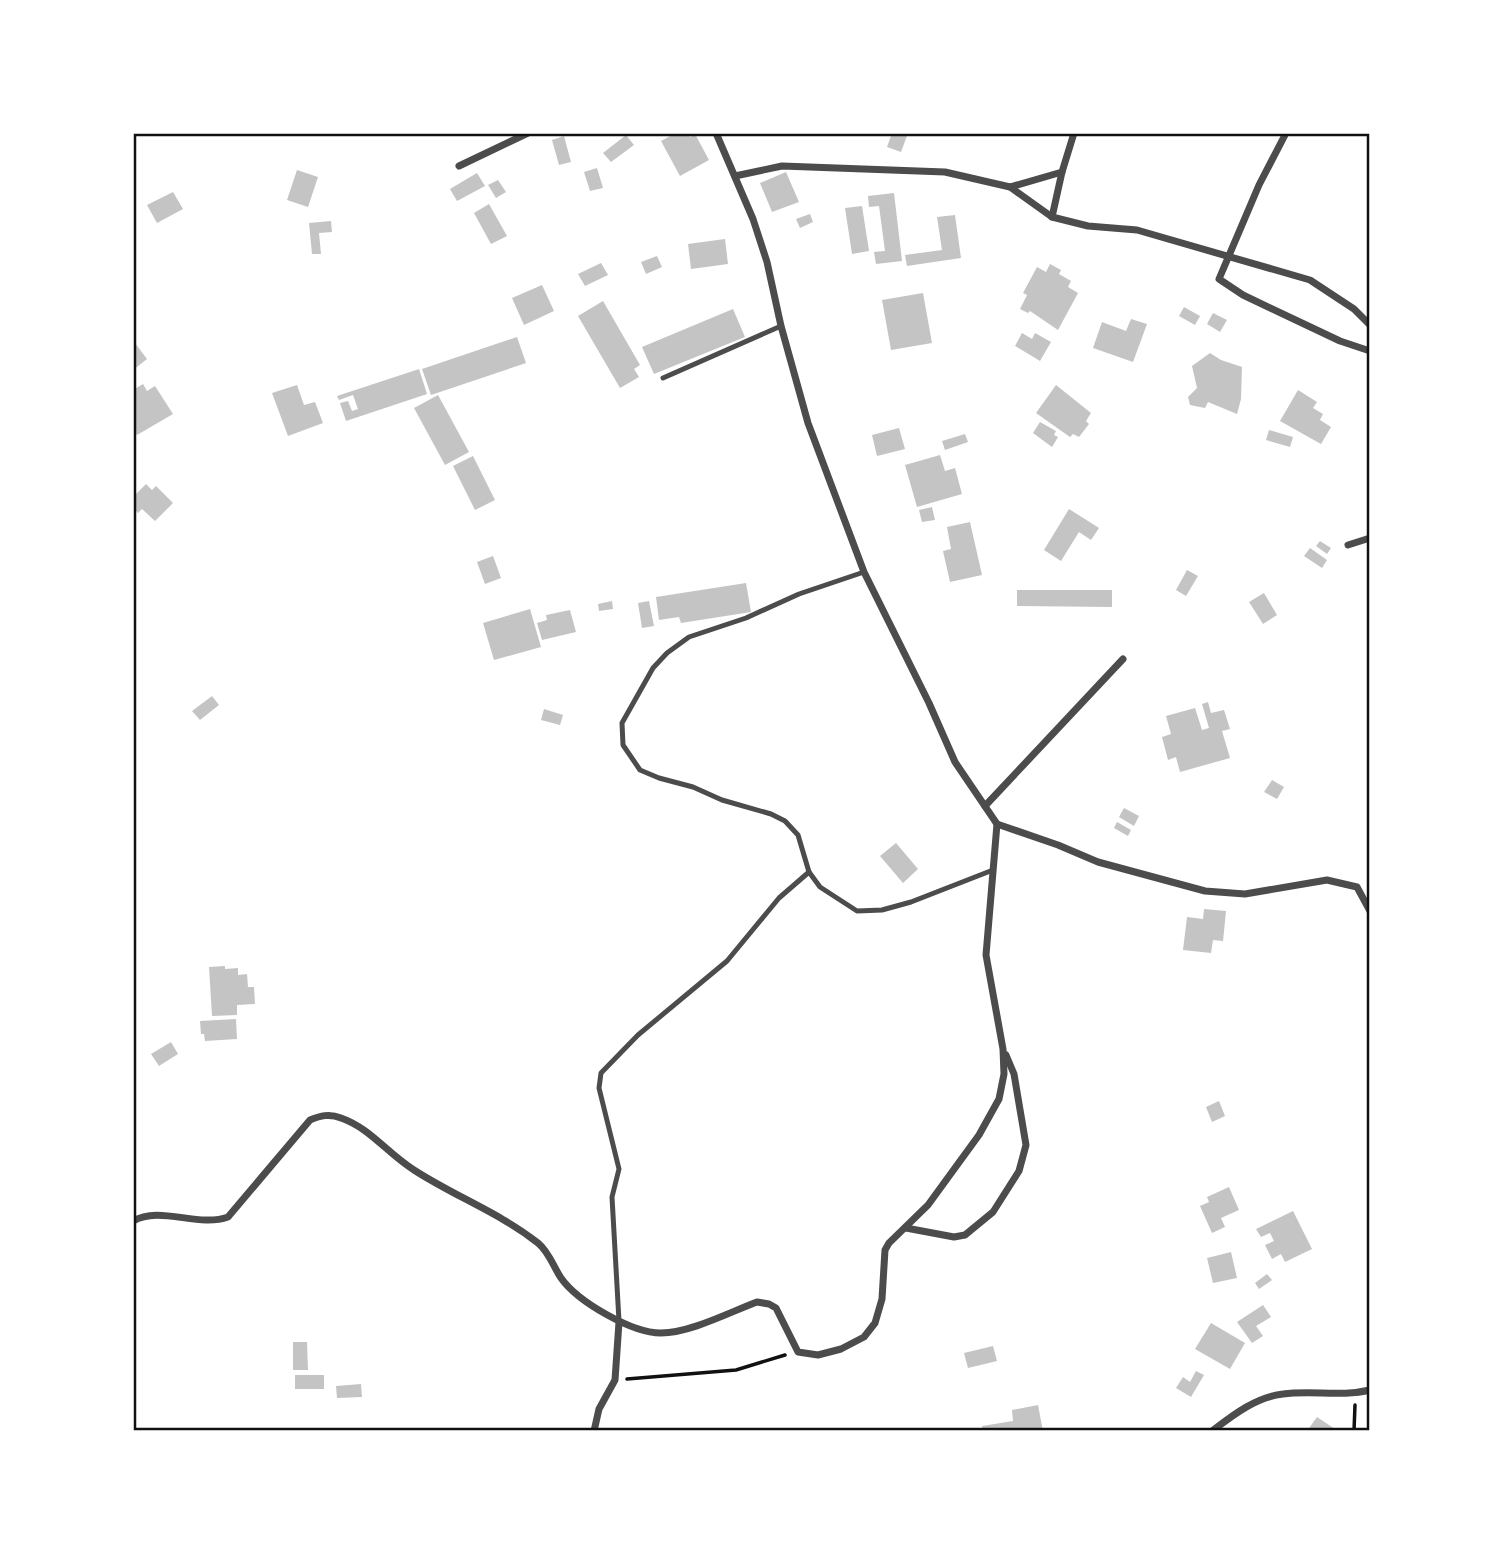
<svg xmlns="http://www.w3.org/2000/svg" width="1503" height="1564" font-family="Signika,sans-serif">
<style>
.building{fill:#c4c4c4}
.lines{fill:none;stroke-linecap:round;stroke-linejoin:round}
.path{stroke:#111;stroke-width:3.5}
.service{stroke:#4c4c4c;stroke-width:5}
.minor{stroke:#4c4c4c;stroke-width:7}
.neatline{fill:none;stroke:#111;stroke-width:2.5}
</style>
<rect width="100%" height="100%" fill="#fff"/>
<!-- building -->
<g class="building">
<polygon points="676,133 688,133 690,137 695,134 709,160 680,176 661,141"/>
<polygon points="892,133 908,133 901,152 887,147"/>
<polygon points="626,135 634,145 611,162 603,153"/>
<polygon points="564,136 571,162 559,165 552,140"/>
<polygon points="597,168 603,188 590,191 584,172"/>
<polygon points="297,170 318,177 308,207 287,200"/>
<polygon points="786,172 799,202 772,212 760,183"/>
<polygon points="477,173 485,186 457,201 450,189"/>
<polygon points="498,180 506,192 496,198 488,185"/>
<polygon points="173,192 183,209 157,223 147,205"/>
<polygon points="894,193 902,261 876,264 874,252 885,251 879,206 869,207 868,196"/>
<polygon points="489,204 507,236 491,244 474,213"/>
<polygon points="862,206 869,251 852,254 845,208"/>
<polygon points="810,214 813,222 800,228 796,219"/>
<polygon points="955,215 961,258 907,266 905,255 942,250 937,217"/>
<polygon points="331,221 332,232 319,233 321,254 312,254 309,223"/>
<polygon points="725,239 728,264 691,269 688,244"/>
<polygon points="657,256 662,267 646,274 641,262"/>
<polygon points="601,263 608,275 585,286 578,274"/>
<polygon points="1050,264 1061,270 1059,274 1071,281 1068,287 1078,293 1058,330 1030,311 1028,313 1020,309 1027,295 1023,293 1037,267 1046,272"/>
<polygon points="542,285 554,311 524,325 512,298"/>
<polygon points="923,293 932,343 891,350 882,300"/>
<polygon points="603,301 640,365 634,369 639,377 620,388 578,316"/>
<polygon points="1184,307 1200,316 1195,325 1179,316"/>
<polygon points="733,309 745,337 654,374 642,347"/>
<polygon points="1213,313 1227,320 1220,332 1207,324"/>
<polygon points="1131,319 1147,324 1133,362 1093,348 1102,322 1126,331"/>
<polygon points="1022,333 1032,339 1035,333 1051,342 1040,361 1015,346"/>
<polygon points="517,337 526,363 431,395 422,369"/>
<polygon points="135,343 147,359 133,370 133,344"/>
<polygon points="1210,353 1221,360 1242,367 1241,399 1237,414 1208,402 1205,408 1190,405 1188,397 1197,388 1192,366"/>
<polygon points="419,369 427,394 346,421 340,403 348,401 352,411 358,409 353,395 339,400 337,396"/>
<polygon points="143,384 147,391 155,386 173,414 137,435 133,429 133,390"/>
<polygon points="297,385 304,405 315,402 323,423 288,436 272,393"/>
<polygon points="1056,385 1091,413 1086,421 1089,424 1079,437 1073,434 1070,437 1036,413"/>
<polygon points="1298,390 1317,402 1313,408 1323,414 1320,420 1331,427 1321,444 1280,421"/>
<polygon points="438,395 469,452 445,465 414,408"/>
<polygon points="1040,422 1056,431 1054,435 1058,437 1052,447 1033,433"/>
<polygon points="899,428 905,449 877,456 872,435"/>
<polygon points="1269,430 1293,437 1290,447 1266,440"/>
<polygon points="965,434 968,442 945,450 942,441"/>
<polygon points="940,455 945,471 955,468 962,494 917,507 905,465"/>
<polygon points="473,456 495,500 475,510 453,466"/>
<polygon points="146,484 152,490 156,486 173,503 155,521 142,509 138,513 133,508 133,497"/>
<polygon points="932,507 935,520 922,522 919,510"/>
<polygon points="1069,509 1099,528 1091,540 1079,532 1061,561 1044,550"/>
<polygon points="970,522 982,575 950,582 943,551 951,549 947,527"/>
<polygon points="1320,541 1331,548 1327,554 1316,546"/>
<polygon points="1310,548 1327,560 1322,568 1304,556"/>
<polygon points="493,556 501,578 485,584 477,562"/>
<polygon points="1187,570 1198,576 1186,596 1176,590"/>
<polygon points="746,583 751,612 681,623 679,617 659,620 656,597"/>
<polygon points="1017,590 1112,590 1112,607 1017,606"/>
<polygon points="1264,593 1277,615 1263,624 1249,602"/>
<polygon points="612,601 613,609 599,611 598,604"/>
<polygon points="649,601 654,626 642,628 638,603"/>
<polygon points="530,609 541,647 494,660 483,623"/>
<polygon points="570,610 576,632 542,640 537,623 547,620 546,615"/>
<polygon points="212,696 219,705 200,720 192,711"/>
<polygon points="1208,702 1211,713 1224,710 1230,729 1222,731 1230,758 1180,772 1176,757 1168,760 1162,737 1171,734 1166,716 1195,708 1202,730 1209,728 1202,704"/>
<polygon points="544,709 563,715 560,725 541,720"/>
<polygon points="1272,780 1284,787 1277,799 1264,792"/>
<polygon points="1124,808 1139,816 1134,826 1119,817"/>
<polygon points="1117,822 1131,830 1128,836 1114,828"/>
<polygon points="896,843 918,869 903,883 880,856"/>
<polygon points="1204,909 1226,911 1223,941 1213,940 1211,953 1183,950 1187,917 1203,919"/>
<polygon points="225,966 225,969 238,968 238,975 247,974 248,987 254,987 255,1004 237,1005 237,1015 212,1016 209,967"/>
<polygon points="236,1019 237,1039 205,1041 204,1034 201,1034 200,1021"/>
<polygon points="171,1042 178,1054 159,1066 151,1054"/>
<polygon points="1219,1101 1225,1116 1212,1122 1206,1107"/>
<polygon points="1229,1187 1239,1210 1221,1218 1225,1227 1212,1233 1200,1206 1209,1202 1207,1197"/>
<polygon points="1293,1211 1312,1249 1285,1262 1281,1254 1272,1259 1265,1245 1274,1241 1270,1233 1261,1237 1256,1229"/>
<polygon points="1231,1252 1237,1278 1213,1283 1207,1258"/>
<polygon points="1267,1274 1272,1280 1259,1289 1255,1283"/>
<polygon points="1263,1305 1271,1317 1256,1326 1263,1336 1252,1343 1237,1322"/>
<polygon points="1211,1323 1245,1343 1230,1369 1195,1349"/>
<polygon points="293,1342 307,1342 308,1370 293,1370"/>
<polygon points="993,1346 997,1361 968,1368 964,1353"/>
<polygon points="1196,1371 1204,1375 1191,1397 1176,1388 1183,1377 1190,1382"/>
<rect x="295" y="1375" width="29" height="14"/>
<polygon points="361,1384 362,1397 337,1398 336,1386"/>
<polygon points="1038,1405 1043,1431 983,1431 982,1426 1013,1421 1012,1410"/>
<polygon points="1317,1417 1338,1431 1307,1431"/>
</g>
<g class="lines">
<!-- path -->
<g class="path">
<polyline points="627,1379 736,1370 785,1355"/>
<polyline points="1354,1431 1355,1405"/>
</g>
<!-- service -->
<g class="service">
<polyline points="663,378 781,326"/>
<polyline points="864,572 799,594 746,618 689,637 667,653 653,668 622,723 623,745 640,770 659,778 693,787 722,800 771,814 785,821 798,835 809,872 820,887 857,911 882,910 911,902 993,870"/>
<polyline points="619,1321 612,1197 619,1169 599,1088 601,1073 638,1035 727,961 779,898 809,872"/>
</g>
<!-- minor -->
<g class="minor">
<polyline points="716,133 753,219 767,262 781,326 808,423 864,572 929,703 955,762 997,824 1058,845 1098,862 1205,891 1245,894 1327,880 1357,887 1370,911"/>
<polyline points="1286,133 1259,185 1219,279 1243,295 1340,341 1370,351"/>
<polyline points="459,166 528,133"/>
<polyline points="735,176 782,166 945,172 1010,187 1062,172 1074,133"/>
<polyline points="1010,187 1052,217 1088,226 1137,230 1310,280 1354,309 1370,325"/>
<polyline points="1052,217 1062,172"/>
<polyline points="1348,545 1370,538"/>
<polyline points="985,806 1123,659"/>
<path d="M133 1221C160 1205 198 1228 228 1217L310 1120C320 1116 329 1113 341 1118 370 1128 388 1154 414 1170 454 1196 500 1213 538 1243 549 1252 553 1266 561 1278 578 1302 632 1333 661 1333 690 1333 730 1312 757 1302L769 1304 776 1308 798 1352 818 1355 841 1349 864 1337 875 1323 882 1299 885 1250 889 1243 928 1205 979 1135 999 1099 1004 1074 1003 1049 986 955 997 824"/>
<polyline points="906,1228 954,1237 965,1235 993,1212 1019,1171 1026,1145 1014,1074 1006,1055"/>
<polyline points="594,1431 599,1409 615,1380 619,1322"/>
<path d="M1212 1431C1233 1415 1256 1397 1283 1394 1312 1390 1341 1397 1370 1390"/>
</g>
</g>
<!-- border -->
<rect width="1503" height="1564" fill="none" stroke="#ffffff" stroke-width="270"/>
<rect x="135" y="135" width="1233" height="1294" class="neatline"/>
</svg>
